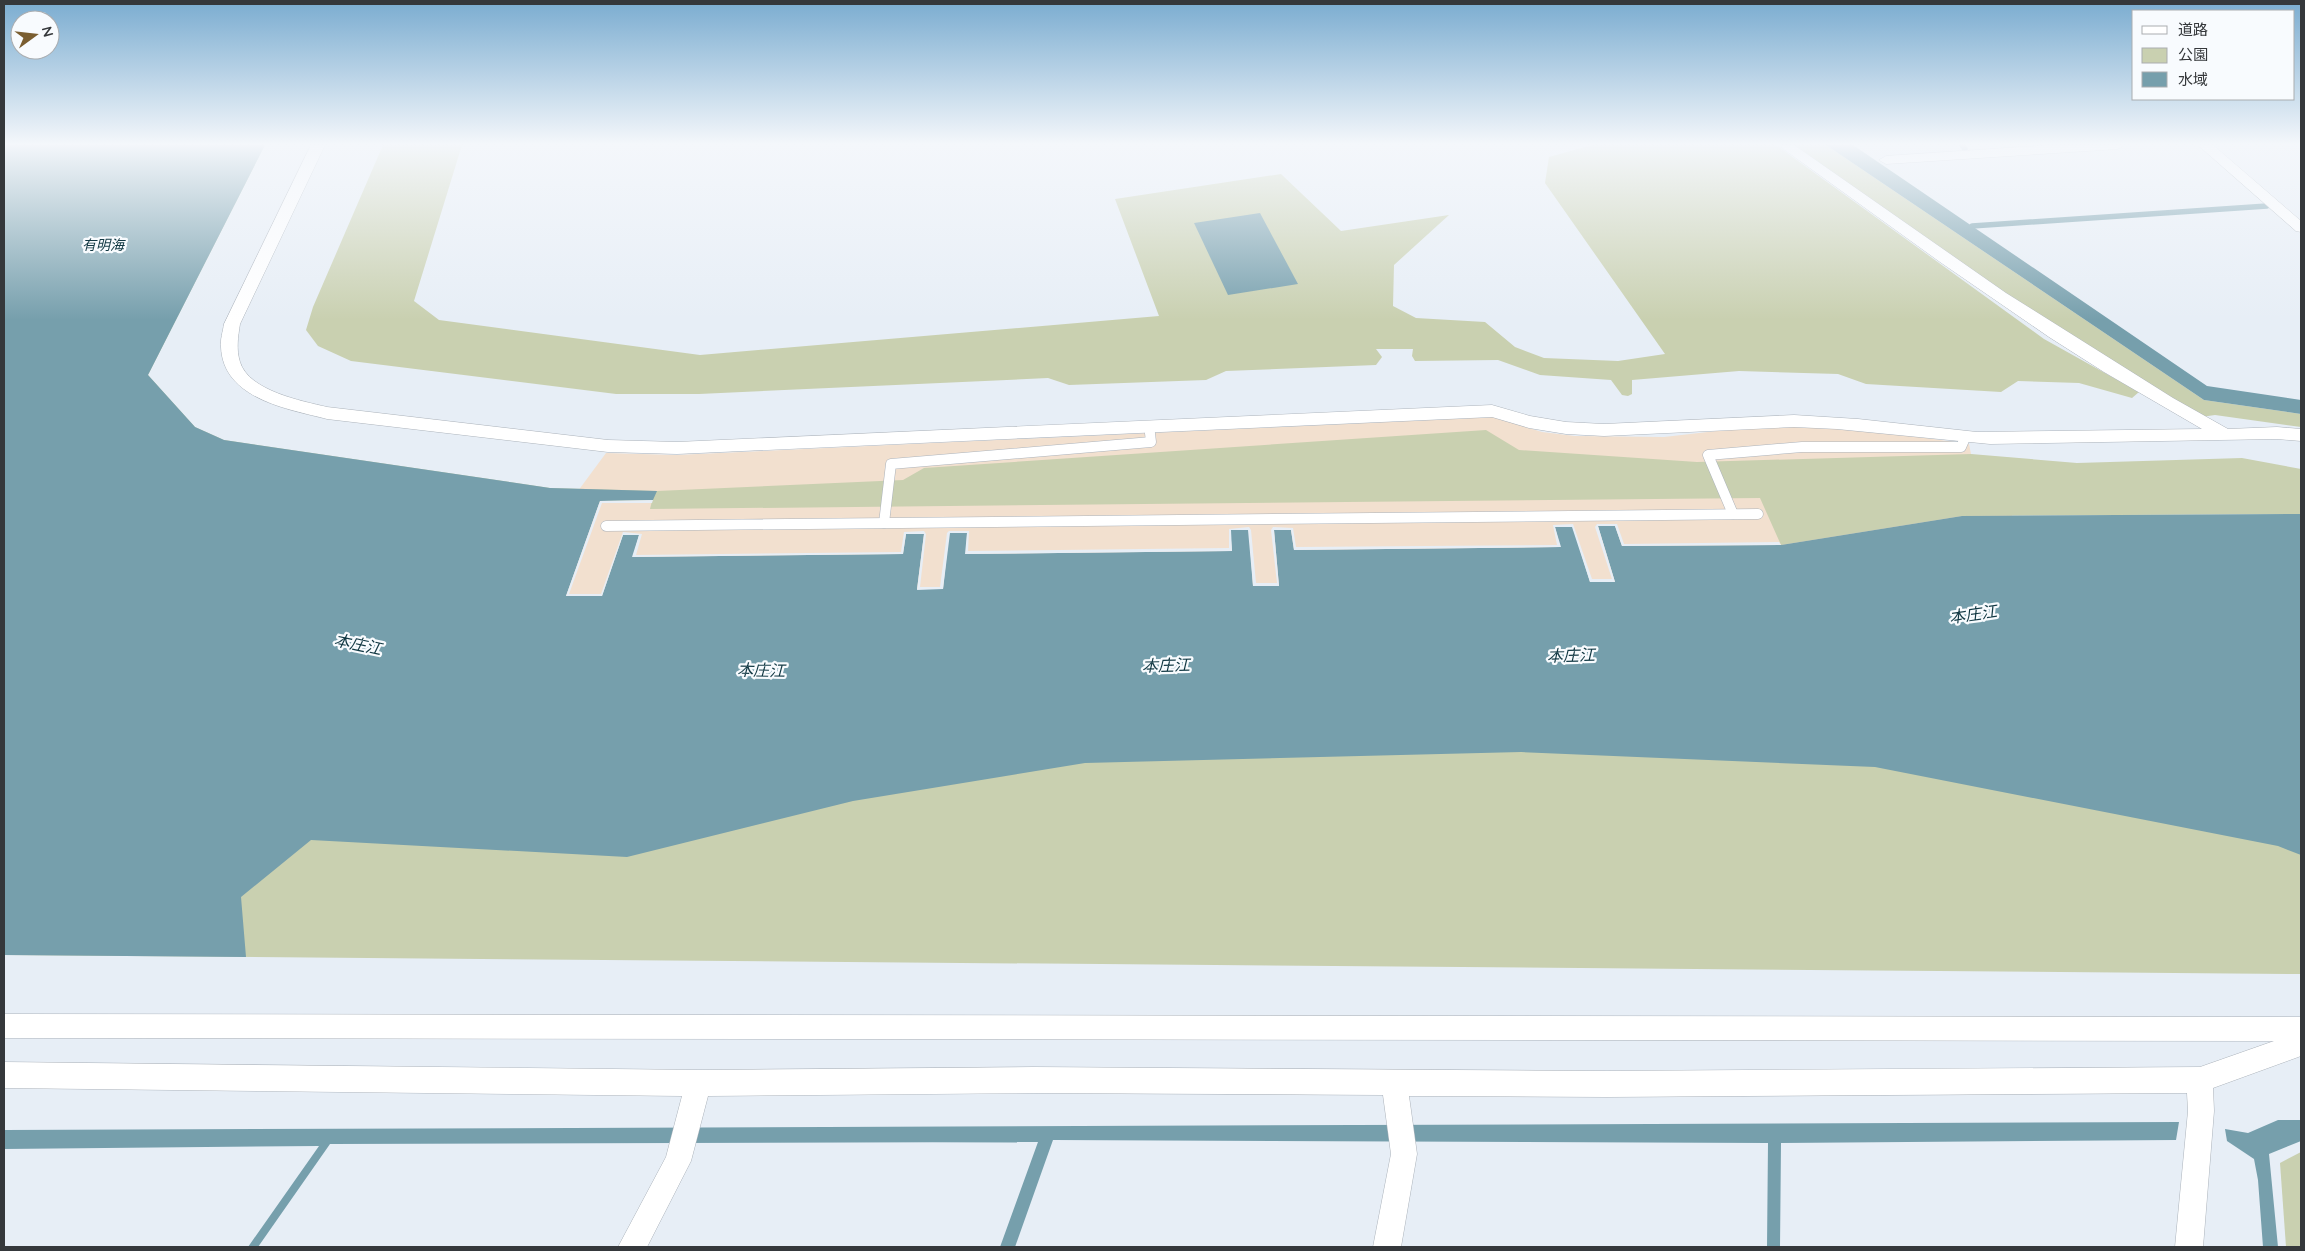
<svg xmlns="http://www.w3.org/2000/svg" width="2305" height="1251" font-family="Quicksand,'Noto Sans JP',sans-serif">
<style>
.industrial{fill:#f2e0cf}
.green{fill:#c9d0b0}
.water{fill:#769fac}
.pier{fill:#e7eef6}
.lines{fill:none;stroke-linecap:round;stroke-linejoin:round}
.stream{stroke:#769fac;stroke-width:5.5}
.lane-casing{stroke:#acb3bb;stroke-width:11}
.street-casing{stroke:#acb3bb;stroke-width:1}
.lane{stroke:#fff;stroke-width:10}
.street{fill:#fff;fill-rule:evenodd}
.labels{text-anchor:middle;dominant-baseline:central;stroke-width:4.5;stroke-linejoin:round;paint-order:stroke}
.far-water-label{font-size:14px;font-style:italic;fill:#113843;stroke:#f8fbfe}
.water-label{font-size:16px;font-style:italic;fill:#113843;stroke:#f8fbfe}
</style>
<rect width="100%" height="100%" fill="#e7eef6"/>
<!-- industrial -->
<polygon class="industrial" points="1494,417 1542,432 1575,436 1664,437 1734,429 1798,426 1869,430 1969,444 1971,454 2109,661 456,706 575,495 606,453 676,455"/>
<!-- green -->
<g class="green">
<polygon points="4,145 265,145 148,375 195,427 224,440 550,488 657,491 903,480 924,468 1486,430 1519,450 1697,462 1971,454 2077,463 2242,458 2301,469 2301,514 1962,516 1781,545 1760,498 650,509 652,501 198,516"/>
<polygon points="383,145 462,145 414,301 439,320 700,355 1159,316 1115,199 1281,174 1341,231 1449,215 1394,265 1393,306 1416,318 1485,322 1515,347 1544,358 1618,361 1665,354 1545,183 1549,157 1592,145 1776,145 2044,339 2139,392 2132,398 2079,383 2018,381 2001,392 1866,384 1838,374 1739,371 1632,380 1632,394 1628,396 1622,395 1611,380 1540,375 1498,360 1415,361 1412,356 1413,349 1376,349 1382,357 1376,365 1226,371 1206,380 1069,385 1048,378 699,394 616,394 351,361 318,346 306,330 313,307"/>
<polygon points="1794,145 1826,145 2204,400 2301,414 2301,427 2215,415 2201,417 2055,328"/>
<polygon points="1798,712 2301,832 2301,974 4,955 4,752"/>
<polygon points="2301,1152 2301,1247 2286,1247 2280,1163"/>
</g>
<!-- water -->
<g class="water">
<polygon points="4,145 265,145 148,375 195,427 224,440 550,488 657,491 653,500 600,501 566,596 602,596 623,535 639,535 633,557 903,554 906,534 924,534 917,589 943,589 949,533 967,533 966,554 1232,551 1230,530 1249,530 1253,586 1279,586 1274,530 1291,530 1294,550 1560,547 1555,527 1573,527 1590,582 1615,582 1598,526 1615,526 1622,546 1781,545 1962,516 2301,514 2301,855 2278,846 1875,767 1521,752 1085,763 853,801 627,857 311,840 241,897 246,957 4,955"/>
<polygon points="1826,145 1853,145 2207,386 2301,400 2301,414 2204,400"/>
<polygon points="1260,213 1298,284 1228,295 1194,223"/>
<polygon points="2278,1120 2301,1120 2301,1141 2269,1154 2278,1247 2263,1247 2258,1180 2254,1159 2227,1141 2225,1129 2248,1133"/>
<polygon points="2179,1122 2176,1140 1781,1143 1780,1247 1767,1247 1768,1143 1053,1140 1015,1247 1000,1247 1038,1142 330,1144 258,1247 248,1247 319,1146 4,1149 4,1130"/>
</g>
<!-- pier -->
<polygon class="pier" points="653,500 652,503 602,503 569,594 601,594 623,532 642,534 636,555 901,552 904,532 924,531 926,534 920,587 940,587 947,533 949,531 969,531 968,551 1229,548 1229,529 1249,527 1251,530 1256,583 1277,583 1271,530 1273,527 1293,528 1296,547 1557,545 1553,525 1573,524 1592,579 1612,579 1595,527 1597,524 1617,524 1624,544 1779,542 1781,545 1622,546 1615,526 1598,526 1615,582 1590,582 1572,527 1555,527 1561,547 1294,550 1291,530 1274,530 1279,586 1253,586 1248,530 1231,530 1232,551 965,554 967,533 950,533 943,589 917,590 924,534 906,534 903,554 632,557 639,535 623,535 602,596 566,596 600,501"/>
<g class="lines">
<!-- stream -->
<g class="stream">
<polyline points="1962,145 1965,149"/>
<polyline points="1972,226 2267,206"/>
</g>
<defs>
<g id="lane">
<polyline points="1733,514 1708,455 1802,447 1961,447 1965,438"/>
<polyline points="884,523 891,464 1151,442 1150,433"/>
<polyline points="606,526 1758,514"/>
</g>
<g id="street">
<path d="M311 145H325L240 324C238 337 236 349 240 362 249 391 302 401 327 407L608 440 677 442 1492 405 1530 416 1566 422 1604 424 1794 415 1858 419 1977 432 2202 429 2104 372 2049 337 1940 262 1778 145H1794L2006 293 2173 398 2228 429 2277 427 2301 429V441L2277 439 1990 444 1837 429 1794 427 1604 436 1566 434 1529 428 1492 417 677 454 608 452 327 419C288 409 223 399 221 347 220 340 223 331 224 324Z"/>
<polygon points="2051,145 2125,145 2118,149 1886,164 1879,160 1886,156"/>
<polygon points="2198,145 2213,145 2301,221 2301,232 2296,231"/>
<polygon points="4,1014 2301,1017 2301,1056 2213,1088 2214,1111 2203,1247 2175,1247 2188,1111 2187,1093 1607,1097 1409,1096 1417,1154 1401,1247 1373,1247 1391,1154 1383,1095 1033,1093 708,1096 691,1161 647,1247 618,1247 666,1157 682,1096 4,1088 4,1062 698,1070 1033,1067 1607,1071 2200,1067 2274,1041 4,1038"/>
</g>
</defs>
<!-- lane casing -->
<use href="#lane" class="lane-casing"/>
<!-- street casing -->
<use href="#street" class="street-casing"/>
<!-- lane -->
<use href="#lane" class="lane"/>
<!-- street -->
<use href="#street" class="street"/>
</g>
<!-- sky -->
<linearGradient id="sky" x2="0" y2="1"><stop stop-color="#7aacd0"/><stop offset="0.45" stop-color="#f4f7fb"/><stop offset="1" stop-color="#f4f7fb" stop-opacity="0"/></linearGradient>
<rect width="2305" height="320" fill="url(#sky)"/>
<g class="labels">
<!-- far-water labels -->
<g class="far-water-label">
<text x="103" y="245">有明海</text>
</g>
<!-- water labels -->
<g class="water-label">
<text transform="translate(1973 614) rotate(-8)">本庄江</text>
<text transform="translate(358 644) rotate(12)">本庄江</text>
<text transform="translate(1571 655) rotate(-1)">本庄江</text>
<text transform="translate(1166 665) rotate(-1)">本庄江</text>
<text transform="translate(761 670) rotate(1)">本庄江</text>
</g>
</g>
<!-- border -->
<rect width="2305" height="1251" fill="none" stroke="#35383b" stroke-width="10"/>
<!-- legend -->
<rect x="2132" y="10" width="162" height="90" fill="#f8fbfe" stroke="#aaadb0"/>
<rect x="2142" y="26" width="25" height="8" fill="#ffffff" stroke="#aaadb0"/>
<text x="2178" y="35" font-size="15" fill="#35383b">道路</text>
<rect x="2142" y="48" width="25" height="15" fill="#c9d0b0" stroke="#aaadb0"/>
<text x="2178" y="60" font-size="15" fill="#35383b">公園</text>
<rect x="2142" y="72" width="25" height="15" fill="#769fac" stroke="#aaadb0"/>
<text x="2178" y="85" font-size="15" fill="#35383b">水域</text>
<!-- north arrow -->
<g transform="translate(35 35) rotate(75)"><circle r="24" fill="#f8fbfe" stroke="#aaadb0"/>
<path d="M0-4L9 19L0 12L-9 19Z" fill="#7a5e31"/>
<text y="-8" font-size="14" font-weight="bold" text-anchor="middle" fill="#35383b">N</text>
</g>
</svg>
